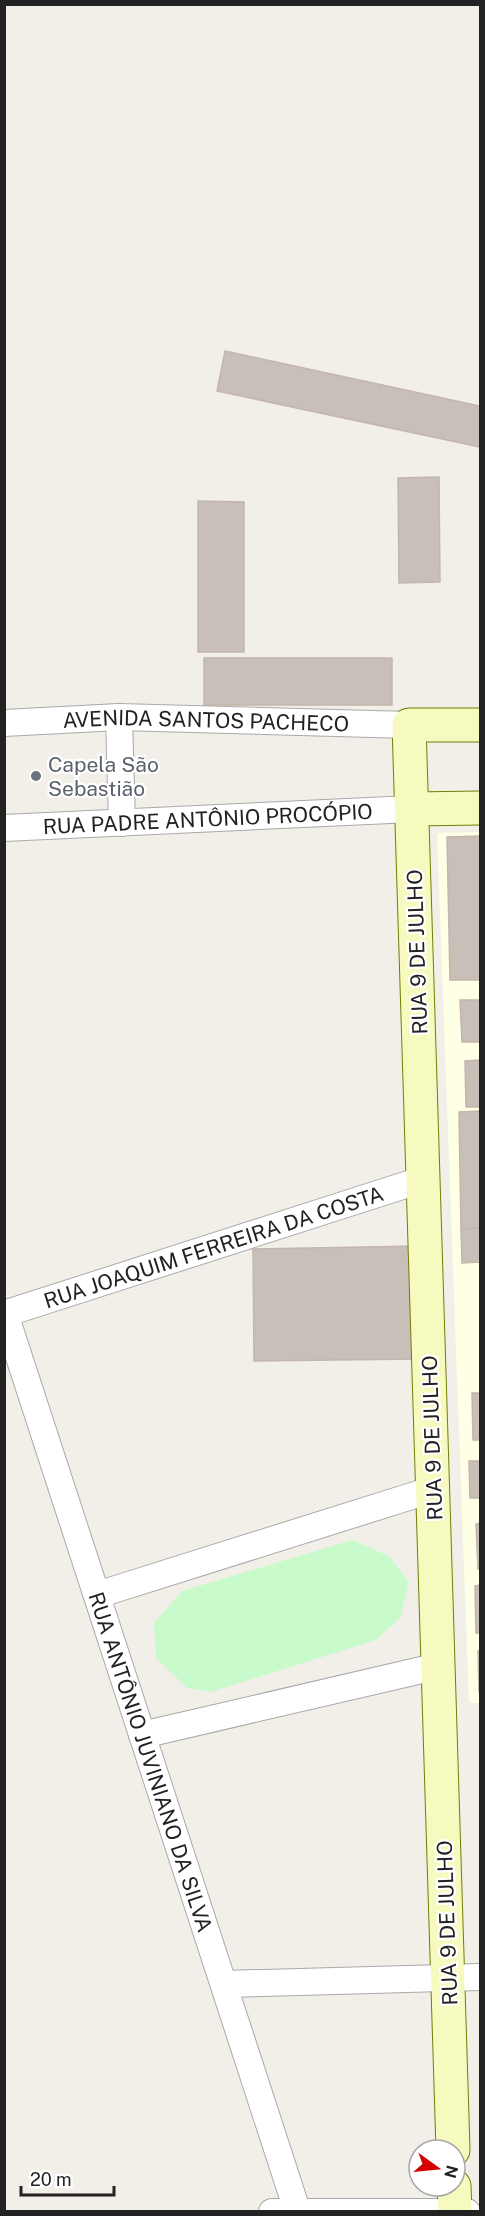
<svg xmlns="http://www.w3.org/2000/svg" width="485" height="2216" font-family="'Public Sans',sans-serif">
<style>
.education{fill:#ffffe5}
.park{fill:#c8facc}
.building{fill:#c7bfb8;stroke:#c4b6ab;stroke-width:1.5}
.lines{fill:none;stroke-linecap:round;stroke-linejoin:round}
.street-casing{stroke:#a9a9a9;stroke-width:28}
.secondary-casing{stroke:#707d05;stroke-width:35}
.street{stroke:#fff;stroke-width:26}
.secondary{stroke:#f7fabf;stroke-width:33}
.worship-dot{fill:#6b7280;stroke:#fff;stroke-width:2}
.labels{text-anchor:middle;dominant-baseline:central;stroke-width:4.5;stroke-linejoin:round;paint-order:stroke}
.street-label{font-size:21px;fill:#222;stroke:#fff}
.worship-label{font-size:21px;fill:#5b616d;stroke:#fff;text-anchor:start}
</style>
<rect width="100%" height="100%" fill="#f2efe9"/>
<!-- education -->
<polygon class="education" points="480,832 480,1703 469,1703 437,833"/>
<!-- park -->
<polygon class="park" points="352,1540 389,1556 409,1582 400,1618 376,1640 211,1692 187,1688 156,1658 154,1623 182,1591"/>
<!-- building -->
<g class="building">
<polygon points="225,351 480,406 480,447 217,391"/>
<polygon points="439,477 440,582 399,583 398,478"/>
<polygon points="198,501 244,502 244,652 198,652"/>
<rect x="204" y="658" width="188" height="47"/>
<polygon points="480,836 480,980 450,980 447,837"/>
<polygon points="460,1000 480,1000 480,1042 462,1042"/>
<polygon points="480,1060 480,1107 466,1107 465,1061"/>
<polygon points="480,1111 480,1228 461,1229 459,1112"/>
<polygon points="480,1228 480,1262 462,1263 461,1229"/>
<polygon points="418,1246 419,1359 254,1361 253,1249"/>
<polygon points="472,1393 480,1393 480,1440 473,1440"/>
<polygon points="469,1461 480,1461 480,1498 470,1498"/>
<polygon points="480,1523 480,1568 478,1569 476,1524"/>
<polygon points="480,1585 480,1633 476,1633 475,1586"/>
<polygon points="478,1651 480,1651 480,1692 479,1692"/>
</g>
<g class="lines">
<defs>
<g id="street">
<polyline points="119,717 122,823"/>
<path id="s1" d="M4 723 119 717 409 725"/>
<path id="s2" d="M4 828 412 809"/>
<path id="s3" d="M4 1314 424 1179"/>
<path id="s4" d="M5 1314 297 2210"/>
<polyline points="97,1595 434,1489"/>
<polyline points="142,1735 439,1666"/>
<polyline points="224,1984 480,1977"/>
<polyline points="272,2212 467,2212"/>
</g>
<g id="secondary">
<polyline points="412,809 480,808"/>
<polyline points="453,2150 409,725 480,725"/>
<polyline points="454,2186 455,2212"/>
</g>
</defs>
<!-- street casing -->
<use href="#street" class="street-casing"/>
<!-- secondary casing -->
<use href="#secondary" class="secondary-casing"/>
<!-- street -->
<use href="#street" class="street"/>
<!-- secondary -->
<use href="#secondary" class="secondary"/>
</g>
<!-- markers -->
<circle class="worship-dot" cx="36" cy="776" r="6"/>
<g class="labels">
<!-- street labels -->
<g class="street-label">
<text stroke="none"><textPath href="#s1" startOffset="202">AVENIDA SANTOS PACHECO</textPath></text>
<text stroke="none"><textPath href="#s2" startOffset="204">RUA PADRE ANTÔNIO PROCÓPIO</textPath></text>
<text transform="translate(417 952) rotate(-92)">RUA 9 DE JULHO</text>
<text stroke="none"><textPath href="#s3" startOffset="220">RUA JOAQUIM FERREIRA DA COSTA</textPath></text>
<text transform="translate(432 1438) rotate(-92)">RUA 9 DE JULHO</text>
<text stroke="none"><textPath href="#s4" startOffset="471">RUA ANTÔNIO JUVINIANO DA SILVA</textPath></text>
<text transform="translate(447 1923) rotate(-92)">RUA 9 DE JULHO</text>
</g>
<!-- worship labels -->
<g class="worship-label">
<text x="48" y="764">Capela São<tspan x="48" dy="24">Sebastião</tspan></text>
</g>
</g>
<!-- border -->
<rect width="485" height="2216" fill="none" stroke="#222222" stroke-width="12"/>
<!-- north arrow -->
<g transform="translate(437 2168) rotate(105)"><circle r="28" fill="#ffffff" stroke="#a7a7a7" stroke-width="1.5"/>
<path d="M0-4.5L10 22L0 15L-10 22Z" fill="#d40000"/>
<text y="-9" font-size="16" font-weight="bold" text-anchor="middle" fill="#222222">N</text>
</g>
<!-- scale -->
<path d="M21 2186v9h93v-9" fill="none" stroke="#222222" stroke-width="3"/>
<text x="30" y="2186" font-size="18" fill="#222222" stroke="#ffffff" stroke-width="4.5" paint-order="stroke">20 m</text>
</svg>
